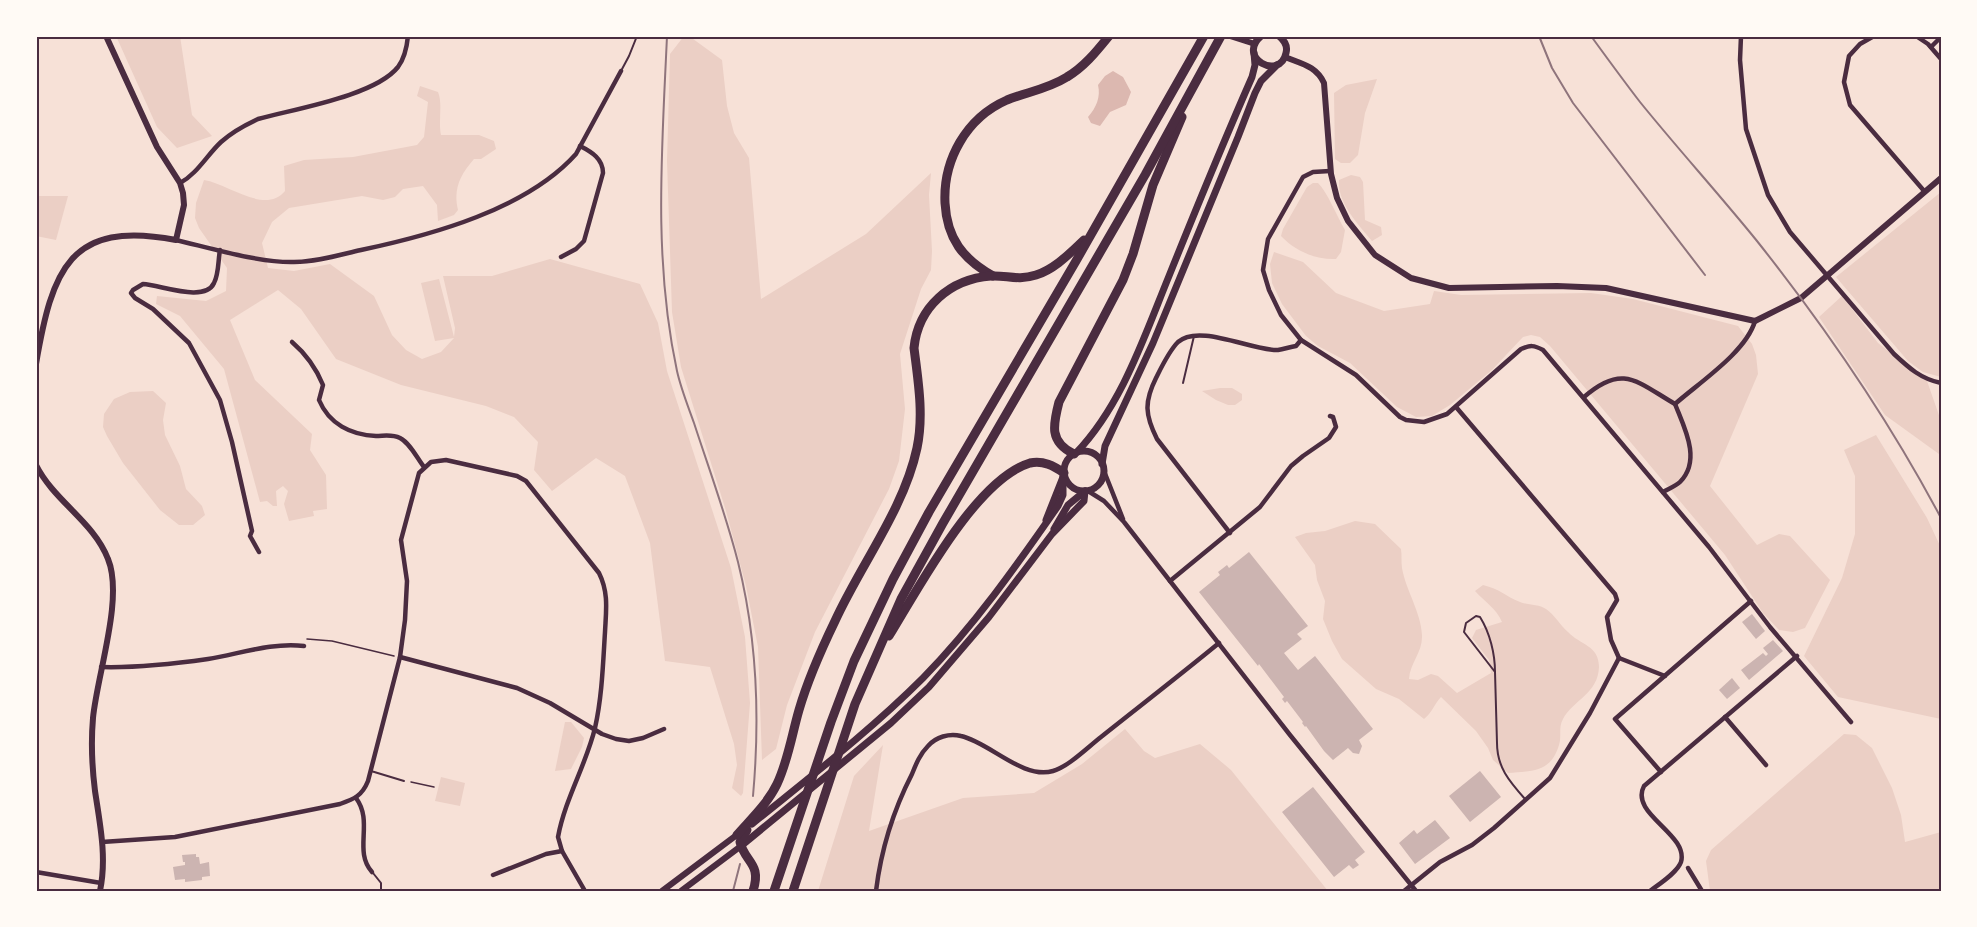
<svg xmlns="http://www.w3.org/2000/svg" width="1977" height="927" font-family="'Noto Sans',sans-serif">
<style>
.green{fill:#ebcfc5}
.water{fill:#dcb8b0}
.building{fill:#ccb4b1}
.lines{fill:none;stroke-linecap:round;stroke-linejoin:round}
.path{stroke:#4a2c40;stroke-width:1.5}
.service{stroke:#4a2c40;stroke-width:2}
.minor{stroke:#4a2c40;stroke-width:4.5}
.tertiary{stroke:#4a2c40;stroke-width:6}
.secondary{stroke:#4a2c40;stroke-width:7}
.motorway{stroke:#4a2c40;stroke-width:9}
.rail{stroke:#8f747c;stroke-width:2}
.neatline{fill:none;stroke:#4a2c40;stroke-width:2}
</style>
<rect width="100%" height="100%" fill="#f7e1d7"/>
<!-- green -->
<g class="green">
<polygon points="116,36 180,36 192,115 212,136 177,148 157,127"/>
<polygon points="684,36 689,36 722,60 727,106 734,133 749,158 761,299 866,234 931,173 929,195 932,251 931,270 921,289 900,354 905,409 899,461 889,489 815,632 787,705 776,749 762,760 758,647 746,586 726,511 681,367 672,312 667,161 670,54"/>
<polygon points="1377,79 1365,113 1358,155 1350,163 1341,163 1335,159 1334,93 1346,85"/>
<path d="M420 86 438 92C443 104 438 121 441 135H479L494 141 496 149 481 159H474C460 175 453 189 458 210L454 215 438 221 437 205 423 186 403 189 395 197 383 200 362 196 289 208 272 222 262 243 268 268 294 271 330 264 374 296 392 335 406 350 422 359 441 352 454 338 435 341 421 283 439 279 454 337 455 328 443 276H492L550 259 640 284 658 323 667 371 731 568 745 637 750 703 743 793 741 796 732 788 737 765 734 744 710 667 665 661 650 543 625 476 596 458 552 491 534 470 538 442 514 417 486 406 401 385 336 359 301 309 278 290 230 320 255 380 312 434 310 450 326 475 327 509 313 511 314 516 289 521 284 504 288 491 283 486 276 491 277 506H273L267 501 260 502 224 369 180 316 156 304 157 296 206 301 226 291 227 268 199 228 195 218 196 203 204 180C229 184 265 215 285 191L284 166 304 160 353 157 417 145 424 137 428 102 417 96Z"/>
<path d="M1351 175 1360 177 1363 182 1365 220 1381 227 1382 235 1372 241C1359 225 1337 203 1339 180Z"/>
<path d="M1313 183H1318C1328 193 1337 217 1345 230L1341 252 1336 259C1316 260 1295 251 1281 236L1283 229 1307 187Z"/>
<polygon points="1941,192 1941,377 1923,372 1908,361 1836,277"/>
<polygon points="36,196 68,196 56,240 36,236"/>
<polygon points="1274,252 1303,262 1336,293 1384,311 1430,304 1434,291 1461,295 1591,293 1633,299 1738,326 1752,344 1756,355 1758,374 1710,486 1757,545 1779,534 1790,536 1830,580 1805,628 1793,632 1779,630 1763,613 1725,555 1550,346 1540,337 1531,335 1523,337 1492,370 1450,405 1432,416 1416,417 1397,407 1350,363 1318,346 1306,336 1282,304 1272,283 1270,264"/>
<polygon points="1842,296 1878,343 1927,381 1941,421 1941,453 1939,454 1885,415 1819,317"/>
<polygon points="1220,388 1232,388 1242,394 1242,400 1235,405 1228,405 1216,400 1202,391"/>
<polygon points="153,391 166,403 163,420 165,435 180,466 186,489 202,506 205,515 193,525 179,525 160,510 123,463 107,436 103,427 104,414 114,399 130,392"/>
<polygon points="1876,435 1927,518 1941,548 1941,719 1838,697 1804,656 1842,578 1855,534 1855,476 1844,450"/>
<path d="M1355 521 1375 524 1401 549C1402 555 1401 562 1402 568 1406 591 1421 612 1422 635 1423 652 1410 663 1409 679L1418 680 1431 674 1438 676 1457 693 1491 673 1489 660 1472 638 1476 630 1502 622C1496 608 1485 602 1475 591L1483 585C1500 589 1505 596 1520 602 1527 605 1539 604 1546 609 1554 614 1560 625 1568 632 1580 645 1599 645 1599 667 1598 694 1573 700 1563 719 1558 728 1562 735 1559 745 1551 772 1533 771 1508 773L1493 760 1488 748 1476 731 1441 697C1434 704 1433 712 1424 719L1399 699 1376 689 1342 659 1332 641 1323 619 1325 601 1317 580 1315 565 1295 537 1306 533 1325 531Z"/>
<polygon points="565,722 571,722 584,738 582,747 571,769 555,771"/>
<polygon points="1125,729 1144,751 1155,758 1200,744 1231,770 1328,891 818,891 854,776 883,745 869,831 963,798 1034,793 1082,764"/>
<polygon points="1844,734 1856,735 1872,748 1892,788 1901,815 1905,842 1941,832 1941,891 1710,891 1706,861 1711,850"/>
<polygon points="441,777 465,783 460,806 435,801"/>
</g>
<!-- water -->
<path class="water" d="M1113 71 1123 77 1131 92 1126 105 1110 112 1100 126 1091 123 1088 117C1096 108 1101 97 1098 85L1105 76Z"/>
<!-- building -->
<g class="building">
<polygon points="1249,552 1308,626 1297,634 1302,639 1284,653 1298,670 1315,656 1373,729 1359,740 1362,746 1359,754 1353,753 1348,748 1333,760 1324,751 1306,726 1305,727 1302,723 1303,722 1287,701 1285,703 1282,699 1284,697 1259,664 1258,666 1199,592 1220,575 1218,572 1227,565 1229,568"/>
<polygon points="1752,614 1765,631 1756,639 1742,622"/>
<polygon points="1773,640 1783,651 1749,680 1741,670 1763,653 1766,656 1768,654 1763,648"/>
<polygon points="1732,678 1740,688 1727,699 1719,690"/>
<polygon points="1480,771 1501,797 1470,822 1449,796"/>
<polygon points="1313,787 1365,852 1355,860 1359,865 1353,869 1349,865 1334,877 1282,812"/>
<polygon points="1435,820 1450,838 1415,864 1399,843 1414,830 1417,834"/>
<polygon points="196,854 196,857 199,857 200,864 209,862 210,876 202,877 202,880 185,882 185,879 175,880 173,867 185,865 185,862 183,862 182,855"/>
</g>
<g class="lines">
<!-- path -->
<g class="path">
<polyline points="307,639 332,641 394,656"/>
<polyline points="411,782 434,787"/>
</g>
<!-- service -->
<g class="service">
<polyline points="621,71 629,56 637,36"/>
<polyline points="1183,383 1194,336"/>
<path d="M1495 672 1464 632 1466 623 1476 616 1480 617C1490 633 1495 654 1495 672L1497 743C1497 767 1509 781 1525 799"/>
<polyline points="371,771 404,781"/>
<polyline points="373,873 381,883 381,891"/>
</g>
<!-- minor -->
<g class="minor">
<path d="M1741 36 1740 60 1746 129 1768 195 1790 232 1894 354C1909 368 1921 379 1941 383"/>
<polyline points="1874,36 1860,44 1849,56 1844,82 1850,105 1925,192"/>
<polyline points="1916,36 1928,44 1941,59"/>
<polyline points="1931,47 1941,37"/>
<path d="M1330 171 1313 172 1303 177 1268 239 1263 270 1269 290 1281 315 1301 340 1356 375 1400 417 1406 420 1424 422 1447 414 1521 349C1530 345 1534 345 1543 350L1709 547 1770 627 1851 722"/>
<path d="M180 183C197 174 207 155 221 142 232 132 245 125 258 119 294 109 375 96 398 67 404 59 407 46 408 36"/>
<path d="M176 240C210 248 260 263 294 262 316 262 339 255 361 250 432 235 527 209 576 154L621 71"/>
<path d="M220 250C218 260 219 274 214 283 205 303 161 285 143 284L133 290 131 293 135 298 153 309 189 343 220 400 232 442 252 531 250 536 259 552"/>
<path d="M561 257 576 249 584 241 603 173C603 159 592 152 580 146"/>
<path d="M292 342C306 354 316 368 323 385L319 400C329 424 351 435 376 436 384 436 392 434 400 438 410 443 417 458 424 467"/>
<path d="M1584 397C1623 363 1637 382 1675 404 1684 427 1702 460 1680 482 1676 486 1668 489 1663 492"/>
<path d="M1675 404C1700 382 1746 352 1755 321"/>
<polyline points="1456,407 1615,594 1617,600 1607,617 1611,640 1619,658"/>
<polyline points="1104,471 1123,519"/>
<polyline points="1088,491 1104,501 1124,522 1290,735 1416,891"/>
<path d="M1230 533 1157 439C1145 415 1144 402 1156 378 1162 366 1169 351 1178 342 1199 323 1252 351 1278 350 1284 349 1290 347 1296 346L1301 340"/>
<polyline points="1170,581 1260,507 1291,466 1303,456 1329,438 1336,427 1333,417 1330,416"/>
<polyline points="400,657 517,688 550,703 602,734 616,739 629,741 643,738 664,729"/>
<polyline points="1619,658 1665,676"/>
<path d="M101 667C137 668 173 664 208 659 239 654 272 642 304 646"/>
<polyline points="1725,717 1766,765"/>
<polyline points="1661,772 1615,719 1751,601"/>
<path d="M356 798C374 822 353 851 372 872"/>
<path d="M102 842 175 837 340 804C354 799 362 796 368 781L400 657 405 620 407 581 401 540 419 473 431 462 446 460 517 476 526 481 599 573C609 593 606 611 605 632 603 664 602 697 595 728 586 765 565 799 558 837L562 851 585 891"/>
<polyline points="1688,868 1702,891"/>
<polyline points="36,872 101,883"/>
<polyline points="493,875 546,854 562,851"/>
<path d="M876 891C881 850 893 811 912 774 916 764 920 754 928 746 936 737 949 733 961 736 989 742 1023 780 1053 771 1068 767 1088 747 1101 737 1140 706 1180 675 1219 643"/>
<polyline points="1404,891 1440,862 1472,845 1494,828 1550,778 1590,713 1619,658"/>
<path d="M1650 891C1659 884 1677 873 1681 862 1689 834 1629 814 1644 786L1797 656"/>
</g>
<!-- tertiary -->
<g class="tertiary">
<polyline points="1230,36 1255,44"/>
<path d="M1285 57C1302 64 1316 66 1324 83L1331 174 1337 198 1348 221 1375 255 1411 278 1449 288 1557 286 1606 288 1755 321 1801 298 1941 178"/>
<path d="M36 364C52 271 69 219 176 240L184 205 183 193 180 183 157 147 106 36"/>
<path d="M36 465C54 501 94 522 108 559 124 598 97 675 93 718 91 741 92 767 95 791 100 824 107 858 100 891"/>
<polyline points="662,891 738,834"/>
<polyline points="681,891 741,846"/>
</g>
<!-- secondary -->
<g class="secondary">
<path d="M1261 36C1236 58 1280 81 1286 53 1288 46 1285 41 1279 36"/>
<circle cx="1084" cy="471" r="20"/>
<path d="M1076 453C1122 405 1144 337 1169 276 1196 209 1223 143 1252 77L1255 65 1254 53"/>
<polyline points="1102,464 1105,446 1153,343 1238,137 1255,93 1261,81 1277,65"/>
<polyline points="1046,520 1063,477"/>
<polyline points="1054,529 1068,505 1085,491"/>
<path d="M752 824C810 777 870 731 923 678 974 626 1017 565 1058 506L1063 495V476"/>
<polyline points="741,846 891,723 929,687 989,617 1052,534 1084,501 1085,491"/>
</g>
<!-- motorway -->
<g class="motorway">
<path d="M993 276C963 259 947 239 945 203 943 160 966 118 1007 100 1027 92 1048 89 1067 77 1084 67 1096 52 1109 36"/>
<path d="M1074 454C1049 442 1053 425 1059 402L1123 280 1133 254 1153 185 1182 117"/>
<path d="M889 636C918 589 976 479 1030 463 1043 460 1054 466 1064 473"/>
<path d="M747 830 740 842C745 863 762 863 753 891"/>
<path d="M737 835C751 819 768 803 777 784 788 761 792 734 799 710 808 679 821 650 835 621 861 564 904 509 917 448 924 415 918 380 914 348 918 307 950 279 991 276 1007 275 1017 281 1036 275 1055 269 1070 253 1084 240"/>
<polyline points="774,891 831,722 854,661 893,579 929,512 1076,261 1204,36"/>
<polyline points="793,891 855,704 901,599 943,523 1145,175 1221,36"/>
</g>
<!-- rail -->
<g class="rail">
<path d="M667 36C662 148 653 260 677 371 681 389 688 406 694 423 709 469 726 515 738 562 757 638 760 718 753 796"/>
<polyline points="1539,36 1552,68 1573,103 1705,275"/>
<path d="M1591 36C1607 58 1623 80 1640 102 1678 149 1719 194 1757 241 1826 328 1889 420 1941 518"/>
<polyline points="733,891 740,864"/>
</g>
</g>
<!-- border -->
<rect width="1977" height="927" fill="none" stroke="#fffaf5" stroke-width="75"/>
<rect x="38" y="38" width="1902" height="852" class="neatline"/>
</svg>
